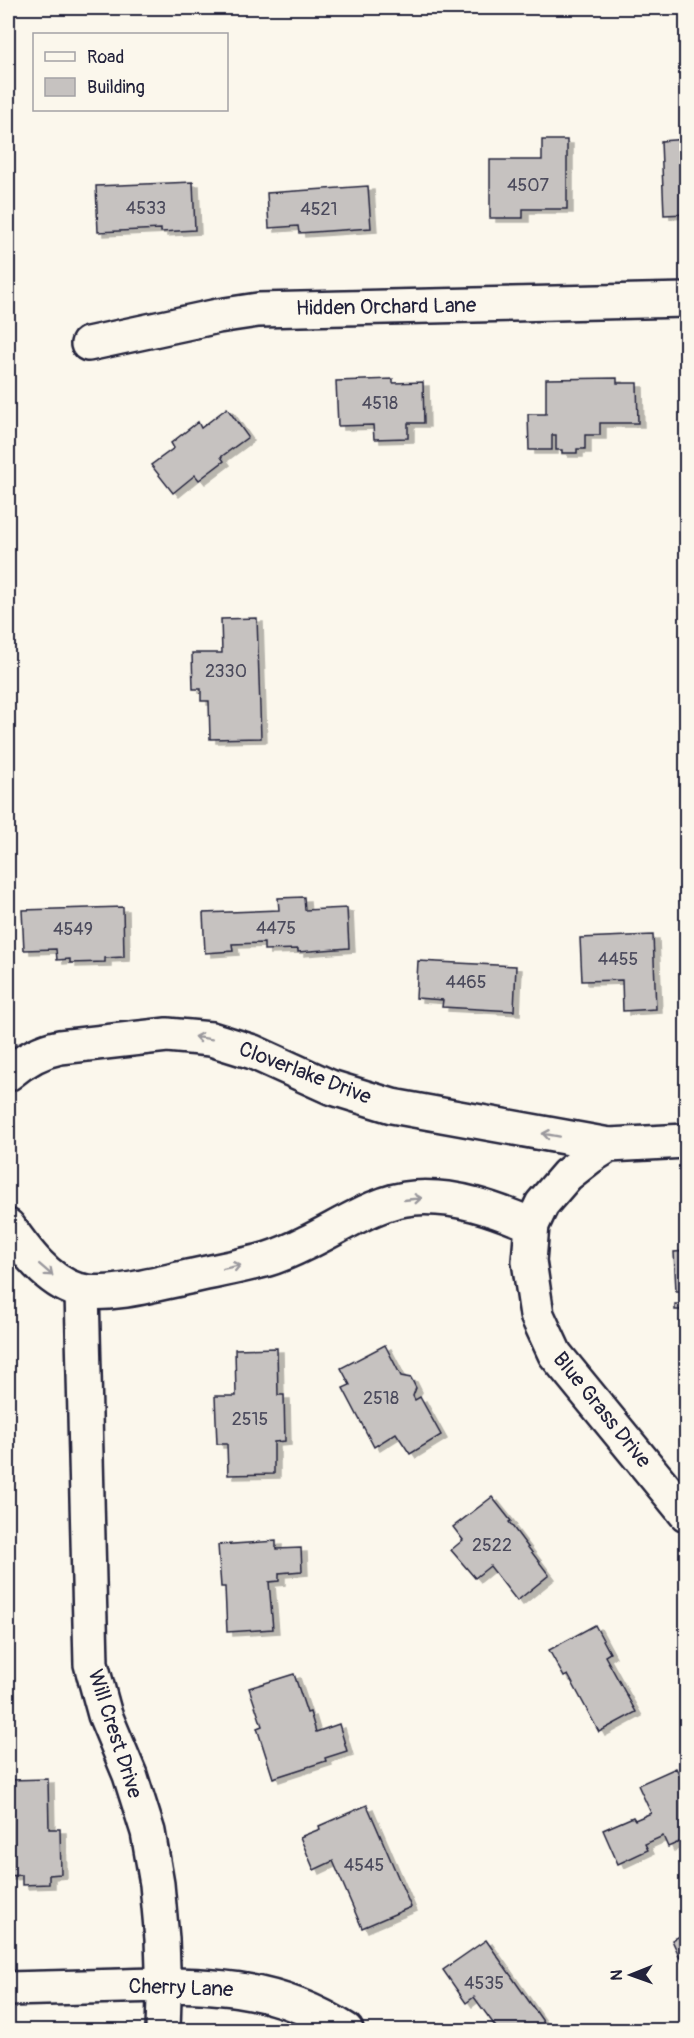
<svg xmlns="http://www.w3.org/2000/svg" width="694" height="2038" font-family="Pangolin,sans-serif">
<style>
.building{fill:#c6c2c0;stroke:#22223b;stroke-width:1.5;filter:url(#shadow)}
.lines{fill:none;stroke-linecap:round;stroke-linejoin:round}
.minor-casing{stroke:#22223b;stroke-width:38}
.minor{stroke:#fbf7ec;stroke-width:33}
.oneway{stroke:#99979c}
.labels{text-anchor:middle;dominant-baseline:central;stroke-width:6;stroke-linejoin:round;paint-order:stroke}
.number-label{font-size:18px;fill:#4b4a5c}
.street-label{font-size:21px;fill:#22223b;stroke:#fbf7ec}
</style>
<defs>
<filter id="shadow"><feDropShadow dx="6" dy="4" stdDeviation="0" flood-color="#0004"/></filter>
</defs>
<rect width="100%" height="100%" fill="#fbf7ec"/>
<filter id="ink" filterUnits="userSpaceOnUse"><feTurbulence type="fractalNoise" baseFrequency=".0167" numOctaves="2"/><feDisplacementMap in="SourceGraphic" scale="12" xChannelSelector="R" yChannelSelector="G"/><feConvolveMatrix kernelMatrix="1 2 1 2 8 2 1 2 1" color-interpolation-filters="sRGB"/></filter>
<g filter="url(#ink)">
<!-- building -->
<g class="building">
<polygon points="686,139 686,214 664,215 661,141"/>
<polygon points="542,140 567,140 567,209 523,209 523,218 490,218 490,160 542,160"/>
<polygon points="193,182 195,230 161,232 161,229 98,232 96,186"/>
<polygon points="368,186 371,228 299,233 298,226 269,228 267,193"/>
<polygon points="617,378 617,383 637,383 638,423 600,423 600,435 585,435 585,449 577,449 577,453 562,453 562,450 556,450 556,435 552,435 552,450 529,450 528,414 546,414 546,379"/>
<polygon points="393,379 393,383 423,382 424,423 408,423 408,438 374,439 373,425 338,426 336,381"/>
<polygon points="227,408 248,437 221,457 224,461 199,480 195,475 173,493 151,465 174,448 171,443 198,422 201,428"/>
<polygon points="257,618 261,738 210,739 209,701 201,701 201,689 193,689 192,653 222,653 221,619"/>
<polygon points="304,897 305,910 347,908 349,948 298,952 298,949 264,950 264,943 232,944 233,951 205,953 203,913 279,910 278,898"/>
<polygon points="123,907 124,957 105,958 105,962 70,963 70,959 57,960 56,949 24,950 22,910"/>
<polygon points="653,935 656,1009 623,1011 622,980 582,981 580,938"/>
<polygon points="418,961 516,966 514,1011 442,1007 443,1000 416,998"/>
<polygon points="686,1251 686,1310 675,1310 675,1304 681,1304 681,1291 676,1291 674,1252"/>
<polygon points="385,1345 401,1376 411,1378 416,1388 413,1396 415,1400 420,1397 441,1435 410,1454 396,1433 374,1447 343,1388 350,1385 341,1368"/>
<polygon points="277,1348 278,1395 284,1395 285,1441 274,1442 274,1474 228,1475 227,1444 217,1444 215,1396 236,1396 235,1349"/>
<polygon points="492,1497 511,1521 509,1522 549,1575 517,1601 490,1566 475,1578 451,1550 463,1540 453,1527"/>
<polygon points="276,1541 276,1549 301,1548 302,1571 279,1573 279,1581 269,1582 273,1629 227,1632 225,1587 221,1587 218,1545"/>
<polygon points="595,1625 610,1653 605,1656 636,1712 599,1732 568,1675 564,1677 549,1650"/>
<polygon points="294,1674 307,1713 310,1712 316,1732 339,1724 347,1751 325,1758 326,1761 273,1778 257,1728 262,1726 249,1688"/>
<polygon points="676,1768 685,1786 686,1786 686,1839 668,1847 663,1836 645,1844 648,1850 618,1864 603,1830 633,1817 635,1820 651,1813 638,1785"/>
<polygon points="48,1779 49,1829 60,1829 61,1874 49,1875 49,1884 22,1885 22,1875 8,1876 8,1829 11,1829 10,1780"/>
<polygon points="367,1805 411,1907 362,1928 333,1861 314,1870 300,1837 320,1829 319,1826"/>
<polygon points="686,1933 686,1971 672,1940"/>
<polygon points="486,1940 549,2030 498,2030 474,1997 466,2003 443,1970"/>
</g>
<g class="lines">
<defs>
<g id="minor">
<polyline points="88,344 218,316 258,310 686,300"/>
<path d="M8 1074C23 1061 39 1051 60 1047L167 1035 211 1039 253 1052 330 1087 392 1106 609 1145"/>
<polyline points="686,1141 609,1145 590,1157 567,1175 542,1204 532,1225 529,1261 537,1315 555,1354 686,1514"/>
<path d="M8 1226C25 1250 47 1281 77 1290 106 1299 162 1282 193 1276 218 1270 244 1266 268 1259 281 1255 294 1249 306 1243 338 1228 378 1200 414 1198 456 1195 494 1209 532 1225"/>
<polyline points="82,1291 91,1664 105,1715 130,1775 148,1832 157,1884 162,1939 164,1998 163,2030"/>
<path d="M8 1989C46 1988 84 1987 122 1986 203 1983 275 1984 346 2030"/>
</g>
</defs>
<!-- minor casing -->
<use href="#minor" class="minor-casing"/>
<!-- minor -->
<use href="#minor" class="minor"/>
</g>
<!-- one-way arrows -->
<defs><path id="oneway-shaft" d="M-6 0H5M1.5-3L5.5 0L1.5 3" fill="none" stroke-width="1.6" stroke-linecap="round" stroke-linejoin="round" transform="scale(1.5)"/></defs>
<g class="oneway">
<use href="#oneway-shaft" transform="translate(203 1038) rotate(-171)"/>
<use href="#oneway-shaft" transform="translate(551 1135) rotate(-170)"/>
<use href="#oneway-shaft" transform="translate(413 1199) rotate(-6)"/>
<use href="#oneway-shaft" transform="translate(232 1267) rotate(-12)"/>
<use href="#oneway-shaft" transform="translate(46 1270) rotate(41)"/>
</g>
</g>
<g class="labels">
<!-- number labels -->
<g class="number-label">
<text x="528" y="185">4507</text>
<text x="146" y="208">4533</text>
<text x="319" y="209">4521</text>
<text x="380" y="403">4518</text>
<text x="226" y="671">2330</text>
<text x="276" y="928">4475</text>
<text x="73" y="929">4549</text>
<text x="618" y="959">4455</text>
<text x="466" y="982">4465</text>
<text x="381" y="1398">2518</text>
<text x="250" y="1419">2515</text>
<text x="492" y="1545">2522</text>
<text x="364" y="1865">4545</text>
<text x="484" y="1983">4535</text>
</g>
<!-- street labels -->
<g class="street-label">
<text transform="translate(386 307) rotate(-1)">Hidden Orchard Lane</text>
<text transform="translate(305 1073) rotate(21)">Cloverlake Drive</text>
<text transform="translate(602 1410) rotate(51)">Blue Grass Drive</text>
<text transform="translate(115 1734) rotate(72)">Will Crest Drive</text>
<text transform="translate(181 1988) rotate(2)">Cherry Lane</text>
</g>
</g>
<!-- margin -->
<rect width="694" height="2038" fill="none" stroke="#fbf7ec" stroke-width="30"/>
<rect x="15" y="15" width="664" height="2008" fill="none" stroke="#22223b" stroke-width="2" filter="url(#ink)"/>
<!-- legend -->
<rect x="33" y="33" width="195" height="78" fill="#fbf7ec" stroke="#a4a2a5" stroke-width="1.5"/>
<rect x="45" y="52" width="30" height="9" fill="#fbf7ec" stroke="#a4a2a5" stroke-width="1.5"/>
<text x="87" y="63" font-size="18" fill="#22223b">Road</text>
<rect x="45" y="78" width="30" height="18" fill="#c6c2c0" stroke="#a4a2a5" stroke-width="1.5"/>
<text x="87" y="93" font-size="18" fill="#22223b">Building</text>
<!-- north arrow -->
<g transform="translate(631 1975) rotate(269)" stroke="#fbf7ec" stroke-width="4.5" paint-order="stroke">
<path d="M0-4.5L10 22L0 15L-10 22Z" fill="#22223b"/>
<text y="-9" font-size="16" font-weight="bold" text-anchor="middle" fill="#22223b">N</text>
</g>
</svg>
